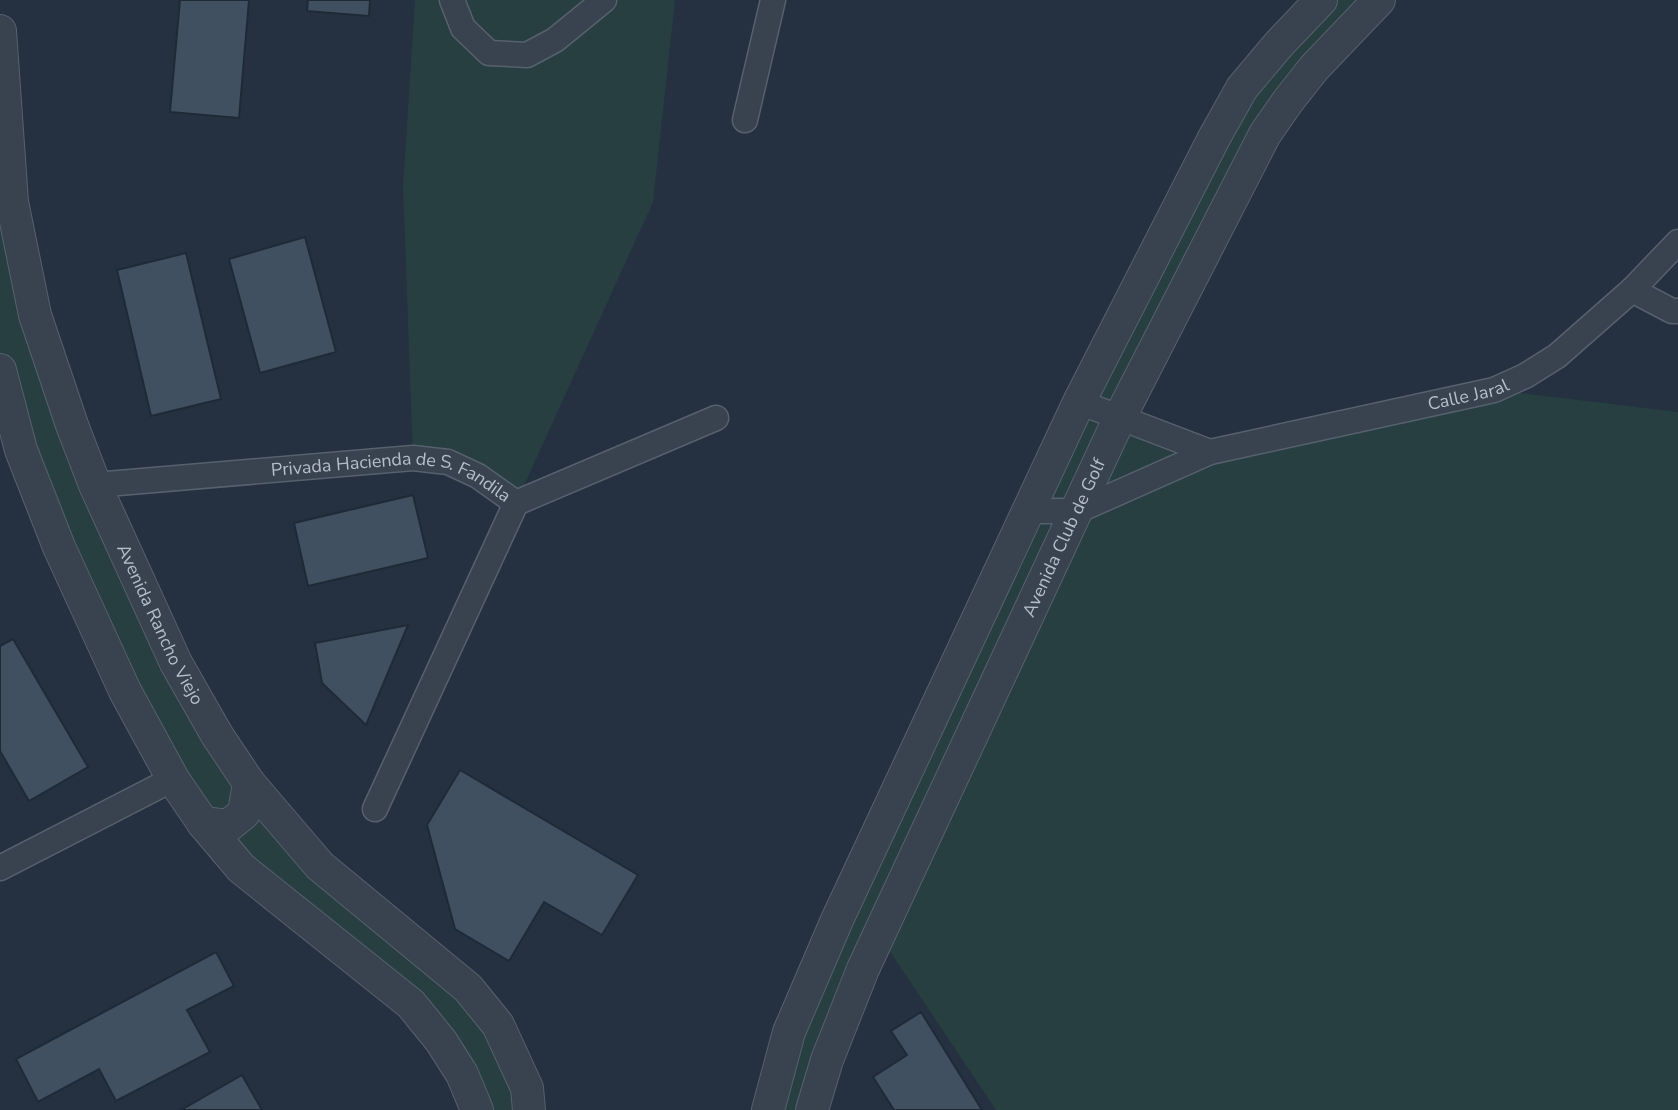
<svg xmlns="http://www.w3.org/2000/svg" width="1678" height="1110" font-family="'Nunito Sans',sans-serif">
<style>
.green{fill:#273f41}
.building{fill:#415060;stroke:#202a37;stroke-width:2}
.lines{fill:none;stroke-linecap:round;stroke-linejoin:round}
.minor-casing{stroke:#57616e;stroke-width:27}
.tertiary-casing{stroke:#57616e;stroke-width:34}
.minor{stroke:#394350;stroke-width:24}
.tertiary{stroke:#394350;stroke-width:32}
.labels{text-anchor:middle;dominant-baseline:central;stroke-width:7;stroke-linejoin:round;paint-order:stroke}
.street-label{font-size:18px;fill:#b6becb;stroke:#1e2835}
</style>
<rect width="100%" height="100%" fill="#253141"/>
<!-- green -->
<g class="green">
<polygon points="415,0 675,0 653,202 516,503 413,458 403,186"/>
<polygon points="1325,0 1379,0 1314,68 1120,417 1210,452 1494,390 1678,412 1678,1110 996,1110 879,935 812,1110 768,1110 789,1032 1214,138"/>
<polygon points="0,31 12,202 95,485 249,783 468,988 531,1110 477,1110 441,1041 241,868 125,691 0,357"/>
</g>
<!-- building -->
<g class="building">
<polygon points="180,0 249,0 239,118 170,112"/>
<polygon points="308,0 370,0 369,16 307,11"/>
<polygon points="305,237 336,352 260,373 229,259"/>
<polygon points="186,253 221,399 151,416 117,270"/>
<polygon points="413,495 428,558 308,586 294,523"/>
<polygon points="408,625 366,725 322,683 315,643"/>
<polygon points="13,639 88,767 29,801 0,751 0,646"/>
<polygon points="460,770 638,875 602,935 544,902 509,961 455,929 427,825"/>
<polygon points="216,952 234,986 187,1010 210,1052 116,1101 99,1069 38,1102 16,1059"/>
<polygon points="921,1012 982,1110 894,1110 873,1077 907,1055 891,1031"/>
<polygon points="242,1075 262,1110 181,1110"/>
</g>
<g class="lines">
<defs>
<g id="minor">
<polyline points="452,0 463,28 489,53 527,55 555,40 604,0"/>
<polyline points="745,120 773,0"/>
<polyline points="1632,290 1672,311 1678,311"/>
<polyline points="1079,402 1210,452"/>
<path id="s1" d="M95 485 413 458 448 462 478 476 516 503"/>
<polyline points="516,503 716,418"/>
<path id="s2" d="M1027 511H1077L1210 452 1494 390 1525 376 1557 356 1632 290 1678 242"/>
<polyline points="375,809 516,503"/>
<polyline points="0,868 173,779"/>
</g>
<g id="tertiary">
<path id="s3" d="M0 31 12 202 35 315 72 425 95 485 176 663 217 735 249 783 320 866 468 988 498 1025 527 1088 529 1110"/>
<polyline points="0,370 21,450 59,547 125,691 173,779 203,823 241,868 411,1004 441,1041 462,1074 477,1110"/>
<polyline points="203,823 228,826 244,813 249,783"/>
<polyline points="768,1110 789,1032 837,920 1079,402 1214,138 1242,88 1279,44 1321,0"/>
<path id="s4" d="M812 1110 827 1060 863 969 1120 417 1265 134 1288 101 1314 68 1379 0"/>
</g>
</defs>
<!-- minor casing -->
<use href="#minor" class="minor-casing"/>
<!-- tertiary casing -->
<use href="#tertiary" class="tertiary-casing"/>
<!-- minor -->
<use href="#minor" class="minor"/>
<!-- tertiary -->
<use href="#tertiary" class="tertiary"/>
</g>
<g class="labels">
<!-- street labels -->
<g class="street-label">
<text stroke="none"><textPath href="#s2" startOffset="460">Calle Jaral</textPath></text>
<text stroke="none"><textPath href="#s1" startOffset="301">Privada Hacienda de S. Fandila</textPath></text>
<text stroke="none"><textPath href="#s4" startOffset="626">Avenida Club de Golf</textPath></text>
<text stroke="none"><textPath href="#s3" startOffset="621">Avenida Rancho Viejo</textPath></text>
</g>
</g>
</svg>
